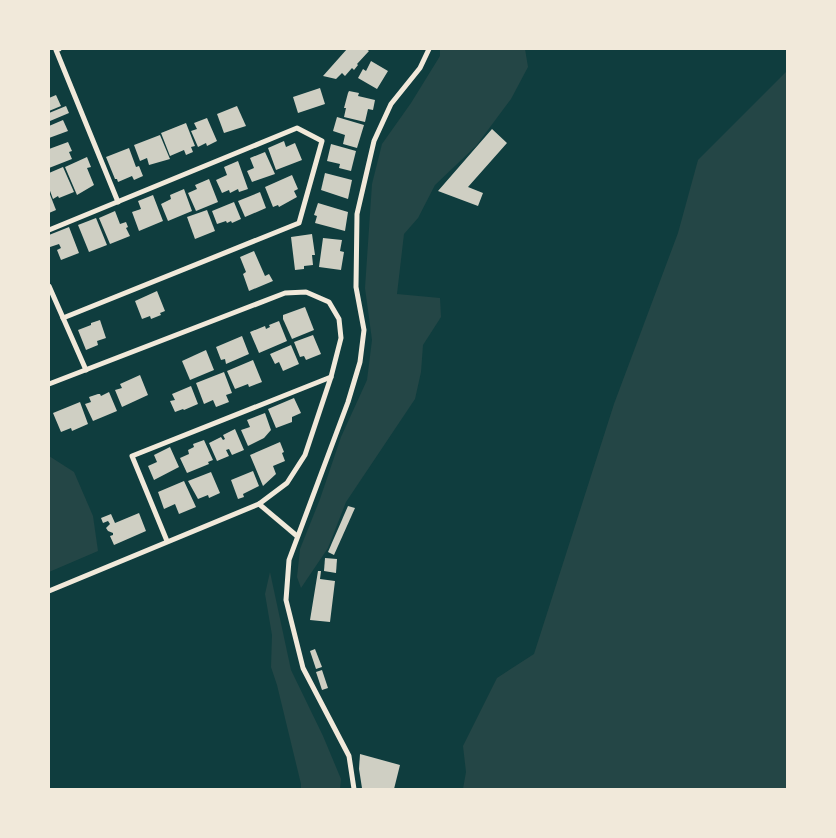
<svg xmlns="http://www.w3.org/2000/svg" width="836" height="838" font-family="Signika,sans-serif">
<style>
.green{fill:#244646}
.building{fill:#cfcfc3}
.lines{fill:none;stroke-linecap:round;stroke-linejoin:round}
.minor{stroke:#f1e9da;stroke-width:5}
</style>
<rect width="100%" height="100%" fill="#0f3d3e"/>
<!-- green -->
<g class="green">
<polygon points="440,49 525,49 528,67 511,99 476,146 435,185 418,218 404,234 397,294 440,298 441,317 423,345 421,372 415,399 346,502 328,548 301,588 297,577 300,549 320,499 341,437 367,380 372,340 365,288 372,184 382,144 411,103 440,56"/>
<polygon points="787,71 787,789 463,789 466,772 463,746 497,678 534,654 614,404 678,233 698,160"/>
<polygon points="49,456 74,472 93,516 98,551 49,572"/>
<polygon points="270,572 291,670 323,736 341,779 340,789 301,789 301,784 277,685 271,667 272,635 265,594"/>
</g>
<!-- building -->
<g class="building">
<polygon points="347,49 366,49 369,51 357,64 358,65 354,70 352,68 345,76 342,73 336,79 323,76"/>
<polygon points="371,61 388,71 377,89 358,78 363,69 366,71"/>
<polygon points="320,88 325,104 298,113 293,97"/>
<polygon points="349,91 359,93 358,96 375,100 373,110 368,109 365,122 344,117 346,108 344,108 348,93"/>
<polygon points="56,95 61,106 49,111 49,98"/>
<polygon points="66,106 69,113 50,121 49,113"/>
<polygon points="237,106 246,126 224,133 217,114"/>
<polygon points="337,117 364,125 357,148 343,144 345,135 333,131"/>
<polygon points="207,118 217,141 207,146 206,143 198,147 191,131 197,129 194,123"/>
<polygon points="63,120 68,131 49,138 49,126"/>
<polygon points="186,123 195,146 191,147 193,152 186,155 184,150 170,156 161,133"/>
<polygon points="492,129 507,143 468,187 483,193 478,206 438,191"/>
<polygon points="160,135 170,159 149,165 147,158 140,161 134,145"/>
<polygon points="284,141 286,147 295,143 302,160 276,170 268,148"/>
<polygon points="68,142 72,151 69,152 72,159 49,168 49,149"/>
<polygon points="331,144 356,151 351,171 339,168 340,164 327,161"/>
<polygon points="129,148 136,167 139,166 143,176 134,180 132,176 118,182 117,179 115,179 106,157"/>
<polygon points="265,152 275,174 252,182 247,171 254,168 250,158"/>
<polygon points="87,157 91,167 87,168 94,185 77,195 65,167"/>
<polygon points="238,161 248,189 239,192 238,189 230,193 229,190 222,193 216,180 227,175 224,167"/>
<polygon points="63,167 74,192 59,198 58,196 53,199 49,188 49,173"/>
<polygon points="325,173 352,180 348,199 321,190"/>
<polygon points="292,175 298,189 294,191 297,197 279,207 278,205 273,207 265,187"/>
<polygon points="209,179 218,202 196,211 188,193 197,189 195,185"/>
<polygon points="184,189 192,211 168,221 161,204 171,199 170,195"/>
<polygon points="49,192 56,210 49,213"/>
<polygon points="260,192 266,208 245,217 238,201"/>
<polygon points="153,195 163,221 139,231 132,212 141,209 138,201"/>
<polygon points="234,202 241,219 232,223 231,221 227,223 226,221 217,224 212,211"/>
<polygon points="318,203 348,212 345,231 315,223 317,216 314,215"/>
<polygon points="207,210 215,231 195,239 187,217"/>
<polygon points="115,211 120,224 126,222 128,227 126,228 130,236 110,244 99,218"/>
<polygon points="96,218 107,245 89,252 78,225"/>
<polygon points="69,227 79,253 61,260 57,250 61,248 59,244 50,247 49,235"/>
<polygon points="312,234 315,255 312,255 313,265 304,266 304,269 295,270 291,237"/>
<polygon points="323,238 342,240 340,251 344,252 341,270 319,267"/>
<polygon points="254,251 265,276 269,274 273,281 249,291 243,274 246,272 240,257"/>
<polygon points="157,291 165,311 160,313 161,315 151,319 150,316 142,319 135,301"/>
<polygon points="305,307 314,330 292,339 283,319 283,315"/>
<polygon points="100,320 106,338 97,341 98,345 86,350 78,330 91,325 91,323"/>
<polygon points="279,321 287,341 259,353 250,332 265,326 266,329 270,327 269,325"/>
<polygon points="313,335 321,354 306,360 304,356 300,357 294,342"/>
<polygon points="242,336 249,354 226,364 225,359 221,360 216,347"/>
<polygon points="291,345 299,364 283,371 279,362 275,364 270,354"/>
<polygon points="206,350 214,370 190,380 182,361"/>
<polygon points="253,360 262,382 249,387 248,384 235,389 227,371"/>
<polygon points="224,372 232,393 226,395 229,402 216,407 213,400 204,404 196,383"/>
<polygon points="140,375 148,395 122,407 115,390 122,388 120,384"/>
<polygon points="191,386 198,404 184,410 183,409 175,412 170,401 175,400 172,394"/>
<polygon points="109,392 117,411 93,421 85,404 91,402 89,397 98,394 100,394 101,396"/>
<polygon points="294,398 301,413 292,417 292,422 276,428 268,409"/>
<polygon points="80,402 88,424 72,431 71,428 61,432 53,413"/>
<polygon points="265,413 271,430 264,438 248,446 241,430 250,427 247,420"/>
<polygon points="235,429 244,450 232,455 229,449 226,450 229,456 217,461 209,443 221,437 223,440 225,439 223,435"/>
<polygon points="204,440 213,460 208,462 209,464 187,473 180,458 189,454 188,450 194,447 193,444"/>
<polygon points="280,442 284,452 282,453 285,461 273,466 276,474 263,486 250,455"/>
<polygon points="170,447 179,467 154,480 148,466 157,462 154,455"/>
<polygon points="253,471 259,486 243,494 244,497 238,499 231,480"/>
<polygon points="211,472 220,493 209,498 208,495 198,499 188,481"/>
<polygon points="184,481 196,507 179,514 175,504 164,509 158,492"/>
<polygon points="348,506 355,508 334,555 328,552"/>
<polygon points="139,513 146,531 114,545 110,536 113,535 113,533 108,531 106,528 110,524 108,521 103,523 101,518 111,514 115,523"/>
<polygon points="325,558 337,559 336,573 324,571"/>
<polygon points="318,571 321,571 320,579 335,581 330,622 310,620"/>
<polygon points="315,649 322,667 316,669 310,651"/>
<polygon points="322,670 328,688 322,690 316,672"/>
<polygon points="360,754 400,765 394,789 368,789 362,788 359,769"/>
</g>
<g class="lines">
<!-- minor -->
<g class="minor">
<polyline points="59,49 56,50 118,202"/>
<polyline points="49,230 297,128 322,141 299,223 63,318"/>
<polyline points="49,286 86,370"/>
<polyline points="49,384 285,293 306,292 329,302 339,319 341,338 331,377 305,455 287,483 259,504 49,591"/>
<polyline points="259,504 297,536"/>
<polyline points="167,541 132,456 331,377"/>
<polyline points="354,789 349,756 303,668 286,600 289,560 348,402 360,362 364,330 356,287 357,214 374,141 391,104 420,68 429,49"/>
</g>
</g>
<!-- border -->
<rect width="836" height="838" fill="none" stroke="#f1e9da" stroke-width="100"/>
</svg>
